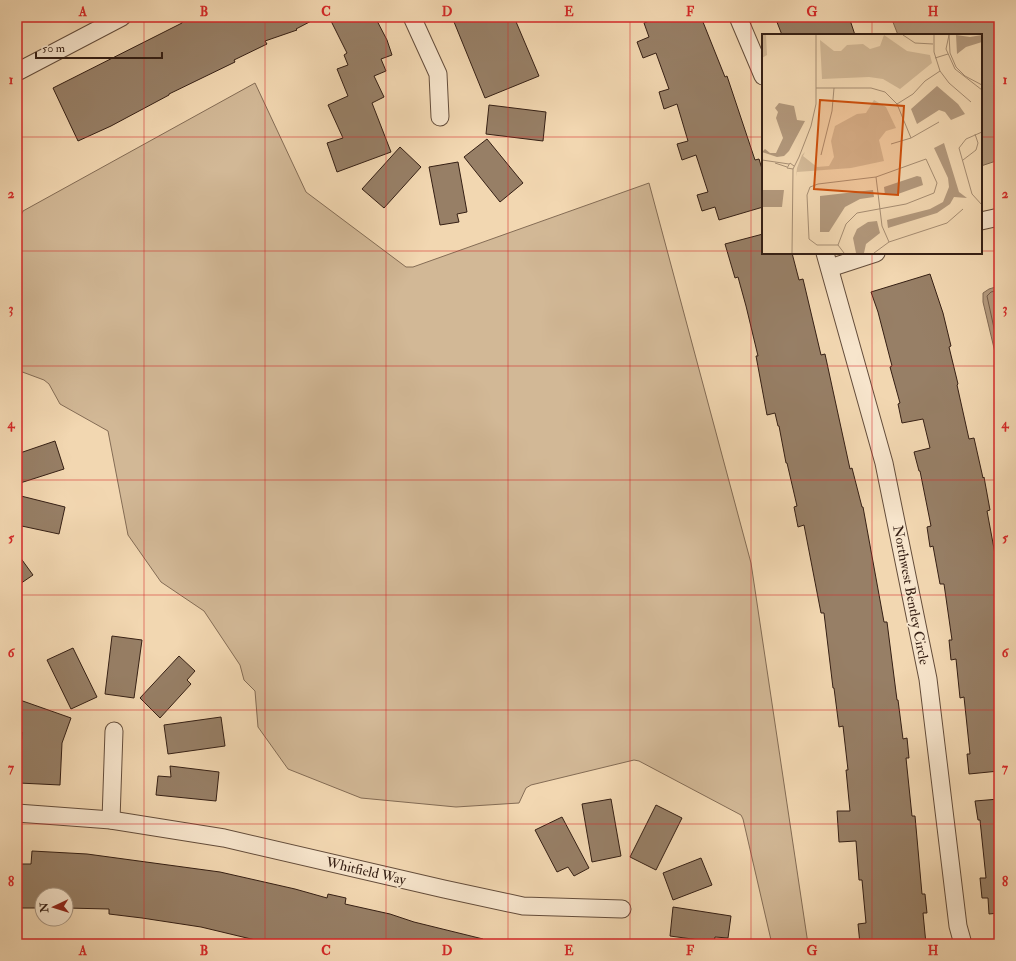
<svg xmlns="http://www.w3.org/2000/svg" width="1016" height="961" font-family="'IM FELL Double Pica',serif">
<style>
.green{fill:#d2b896;stroke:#846c55}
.water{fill:#b2987c;stroke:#806852}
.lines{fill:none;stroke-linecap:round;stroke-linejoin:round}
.shore{stroke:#745c48;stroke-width:1}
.building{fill:#977f66;stroke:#351f14}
.minor-casing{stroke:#644d3b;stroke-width:19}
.minor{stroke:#f7e5cc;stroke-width:17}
.grid{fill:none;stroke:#d62828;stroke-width:1;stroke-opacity:0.55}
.labels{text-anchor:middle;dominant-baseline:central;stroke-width:3.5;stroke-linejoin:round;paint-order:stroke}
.street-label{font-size:14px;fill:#351f14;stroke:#f7e5cc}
.inset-road{fill:none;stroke:#a68d72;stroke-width:1}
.view{fill:#cd500d;fill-opacity:0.15;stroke:#cd500d;stroke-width:2}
.inset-edge{fill:none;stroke:#351f14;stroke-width:2}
.neatline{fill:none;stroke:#d62828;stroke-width:1.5}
.grid-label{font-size:13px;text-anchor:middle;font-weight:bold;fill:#d62828}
</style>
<rect width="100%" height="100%" fill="#f2d7b1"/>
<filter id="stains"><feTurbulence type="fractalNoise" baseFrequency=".005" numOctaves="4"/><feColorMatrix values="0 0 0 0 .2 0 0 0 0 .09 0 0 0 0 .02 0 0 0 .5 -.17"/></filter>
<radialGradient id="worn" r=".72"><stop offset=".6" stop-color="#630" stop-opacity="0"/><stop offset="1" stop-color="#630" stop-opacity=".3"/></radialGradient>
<!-- green -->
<polygon class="green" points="255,83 306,192 406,267 413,267 649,183 751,563 808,944 771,944 771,940 743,819 741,815 639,761 634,760 531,785 526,788 519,803 456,807 361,798 288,769 258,727 255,691 244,680 240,665 204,611 161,582 128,535 108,431 60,404 49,384 44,380 17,370 17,224 23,211"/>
<!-- water -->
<g class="water">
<polygon points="891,17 999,17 999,160 981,166 981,35 898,35"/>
<polygon points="999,286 999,369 983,302 983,293 989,289"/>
</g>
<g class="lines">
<!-- shore -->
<polyline class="shore" points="999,290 991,292 987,296 999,351"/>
</g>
<!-- building -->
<g class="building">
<polygon points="190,17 319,17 296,29 297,30 265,41 267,44 234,60 235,62 169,94 169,95 111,126 78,141 53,88 182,23 182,21"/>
<polygon points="329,17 375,17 387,40 392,55 381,59 386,71 374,76 384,97 372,103 391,152 337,172 327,143 343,138 328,105 348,96 337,69 348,65 344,55 347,53"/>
<polygon points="452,17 514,17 539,76 485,98"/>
<polygon points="660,17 701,17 725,77 727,76 755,160 759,159 763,172 763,207 719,220 715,207 702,211 697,195 708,192 696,155 682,160 677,144 688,141 677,104 664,109 659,92 669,89 656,53 643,58 637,42 649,37 644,23"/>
<polygon points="775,17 849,17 855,35 782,35"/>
<polygon points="489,105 546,112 543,141 486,134"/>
<polygon points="487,139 523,183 500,202 464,157"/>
<polygon points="400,147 421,167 384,208 362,189"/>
<polygon points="458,162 467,212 457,214 459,222 440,225 429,167"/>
<polygon points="763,234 763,253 792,253 799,280 803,279 821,355 825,354 850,469 852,468 862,507 863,507 884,622 887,622 897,700 898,700 903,739 907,738 909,758 906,758 912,816 915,816 922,894 925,894 927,913 923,913 926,944 860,944 858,924 866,923 862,880 859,880 856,841 839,842 837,811 850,811 846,770 848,770 843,726 839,727 834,688 833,688 824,613 821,613 804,525 798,527 794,507 797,506 787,463 786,463 779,426 778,426 775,413 767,415 756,356 758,356 746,306 738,277 735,278 725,244"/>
<polygon points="930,274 943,313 951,346 949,347 958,384 957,385 969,439 974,438 983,478 984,477 990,510 987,511 995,554 997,554 999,562 999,771 969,774 967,754 970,754 964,697 960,698 956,659 951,660 949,640 952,640 944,584 940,584 933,546 930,547 927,527 931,526 920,471 919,471 914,452 930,448 923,419 902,423 898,404 900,403 890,367 892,366 878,312 871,292"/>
<polygon points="55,441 64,469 17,484 17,454"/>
<polygon points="17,495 65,507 59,534 17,525"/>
<polygon points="17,553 33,575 17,586"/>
<polygon points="112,636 142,640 134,698 105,694"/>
<polygon points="73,648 97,697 71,709 47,660"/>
<polygon points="179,656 195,671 187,680 191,684 160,718 140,698"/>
<polygon points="17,699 71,718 62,743 60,785 19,783 22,732 17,730"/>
<polygon points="221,717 225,746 168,754 164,725"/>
<polygon points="170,766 219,772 216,801 156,795 158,776 171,777"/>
<polygon points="611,799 621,856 592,862 582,804"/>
<polygon points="999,799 999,913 989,914 988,898 982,898 980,878 986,878 980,820 978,820 975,801"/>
<polygon points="656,805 682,818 656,870 630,857"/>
<polygon points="562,817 589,868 574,876 568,867 557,872 535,830"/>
<polygon points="32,851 87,854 220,872 295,889 327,898 328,894 346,898 345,904 390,914 414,922 483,939 482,944 272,944 201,927 142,918 109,914 109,909 66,908 66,895 42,895 42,908 17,908 17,864 31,864"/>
<polygon points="701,858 712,885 673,900 663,873"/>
<polygon points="673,907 731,916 728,938 715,937 714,942 670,936"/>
</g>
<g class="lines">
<defs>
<g id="minor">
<polyline points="412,17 438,74 440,117"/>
<polyline points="738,17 763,76"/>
<polyline points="17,72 122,17"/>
<polyline points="981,221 999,217"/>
<polyline points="825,253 884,463 928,679 958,926 963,944"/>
<polyline points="830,268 876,253"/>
<polyline points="17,813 111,820 224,838 444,889 523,906 622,909"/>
<polyline points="111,820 114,731"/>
</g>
</defs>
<!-- minor casing -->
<use href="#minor" class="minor-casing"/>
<!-- minor -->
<use href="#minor" class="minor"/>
</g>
<!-- grid -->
<path class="grid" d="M144 17V944M265 17V944M386 17V944M508 17V944M630 17V944M751 17V944M872 17V35M17 137H763M981 137H999M17 251H763M981 251H999M872 253V944M17 366H999M17 480H999M17 595H999M17 710H999M17 824H999"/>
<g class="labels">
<!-- street labels -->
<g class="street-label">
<text transform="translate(911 595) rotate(79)">Northwest Bentley Circle</text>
<text transform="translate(366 871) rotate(13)">Whitfield Way</text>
</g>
</g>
<!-- overview -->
<g transform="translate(762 34)">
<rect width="220" height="220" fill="#f2d7b1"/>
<path d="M0 1H4L5 21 0 24ZM122 1 145 17 168 21 170 29 138 55 121 45 107 43 60 45 58 6 72 17H79L85 11 101 10 108 15 118 12ZM112 66 124 73 134 94 124 97 117 106 122 127 89 134 35 138 34 143 35 134 40 121 43 118 41 122 55 133 67 132 72 123 69 107 73 92 95 80 104 79Z" fill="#d2b896"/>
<path d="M194 1 208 3 220 1V8L204 13 195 20ZM175 52 196 70 203 80 189 86 183 78 177 76 155 90 149 75ZM17 69 32 72 35 86 43 87 27 117 22 122 15 123 0 118 3 115 8 119H14L21 104 14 84 16 78 13 74ZM182 109 197 158 205 164 192 163 188 170 175 179 126 194 125 186 168 175 181 168 187 153 186 144 172 114ZM155 142 159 143 161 151 136 160 123 161 122 153ZM0 156H22L20 173H0ZM111 156 112 163 98 165 83 173 67 198H58V162ZM115 187 118 199 104 210 102 219H94L91 204 95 195 106 188Z" fill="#b2987c"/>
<path class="inset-road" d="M141 1 153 9 171 10M172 1V18L178 37 187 49 209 68M187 1 184 15 193 35 220 56M187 1 188 19 194 33 203 42 220 51M173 24 186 20M54 54H109L123 58 135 70 149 104M135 70 151 60 163 47 178 37M220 98 204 105 197 114 210 160 220 171M129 110 149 104 177 88M59 121 70 77 72 54M0 126 27 130M201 126 214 116 216 109 213 100M13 129 25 133M32 132 28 129 25 134 31 135 37 123 49 92 54 70V1M114 143 120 192 127 208M76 211 84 190 95 179 144 170 172 159 175 149 164 125 114 143 56 150 48 153 45 161 47 205 55 211H76L82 219M30 219 31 135M112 219 127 208 185 189 201 175"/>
<path class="view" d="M58 66 142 72 136 161 52 155Z"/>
<rect width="220" height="220" class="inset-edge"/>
</g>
<!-- margin -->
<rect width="1016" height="961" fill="none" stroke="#f2d7b1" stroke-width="44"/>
<!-- north arrow -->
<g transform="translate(54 907) rotate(266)"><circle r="19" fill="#f7e5cc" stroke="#a99682"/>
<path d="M0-3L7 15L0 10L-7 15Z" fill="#8f2418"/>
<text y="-6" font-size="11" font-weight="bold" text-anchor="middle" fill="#351f14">N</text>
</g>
<!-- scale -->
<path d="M36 52v6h126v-6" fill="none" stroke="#351f14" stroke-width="2"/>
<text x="42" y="52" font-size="12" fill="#351f14" stroke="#f7e5cc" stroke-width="3" paint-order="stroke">50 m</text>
<rect x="22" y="22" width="972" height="917" class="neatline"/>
<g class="grid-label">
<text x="83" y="16">A</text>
<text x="204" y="16">B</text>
<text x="326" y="16">C</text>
<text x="447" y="16">D</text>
<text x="569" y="16">E</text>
<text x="690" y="16">F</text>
<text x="812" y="16">G</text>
<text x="933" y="16">H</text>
<text x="11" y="84">1</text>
<text x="1005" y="84">1</text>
<text x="11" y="198">2</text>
<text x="1005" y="198">2</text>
<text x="11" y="313">3</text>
<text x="1005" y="313">3</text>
<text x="11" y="428">4</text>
<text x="1005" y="428">4</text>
<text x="11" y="542">5</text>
<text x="1005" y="542">5</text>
<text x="11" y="657">6</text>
<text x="1005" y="657">6</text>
<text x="11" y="772">7</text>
<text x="1005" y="772">7</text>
<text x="11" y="886">8</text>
<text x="1005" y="886">8</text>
<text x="83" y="955">A</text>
<text x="204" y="955">B</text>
<text x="326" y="955">C</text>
<text x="447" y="955">D</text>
<text x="569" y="955">E</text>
<text x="690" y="955">F</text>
<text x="812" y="955">G</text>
<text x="933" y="955">H</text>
</g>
<rect width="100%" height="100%" filter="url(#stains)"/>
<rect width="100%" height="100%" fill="url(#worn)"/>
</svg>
